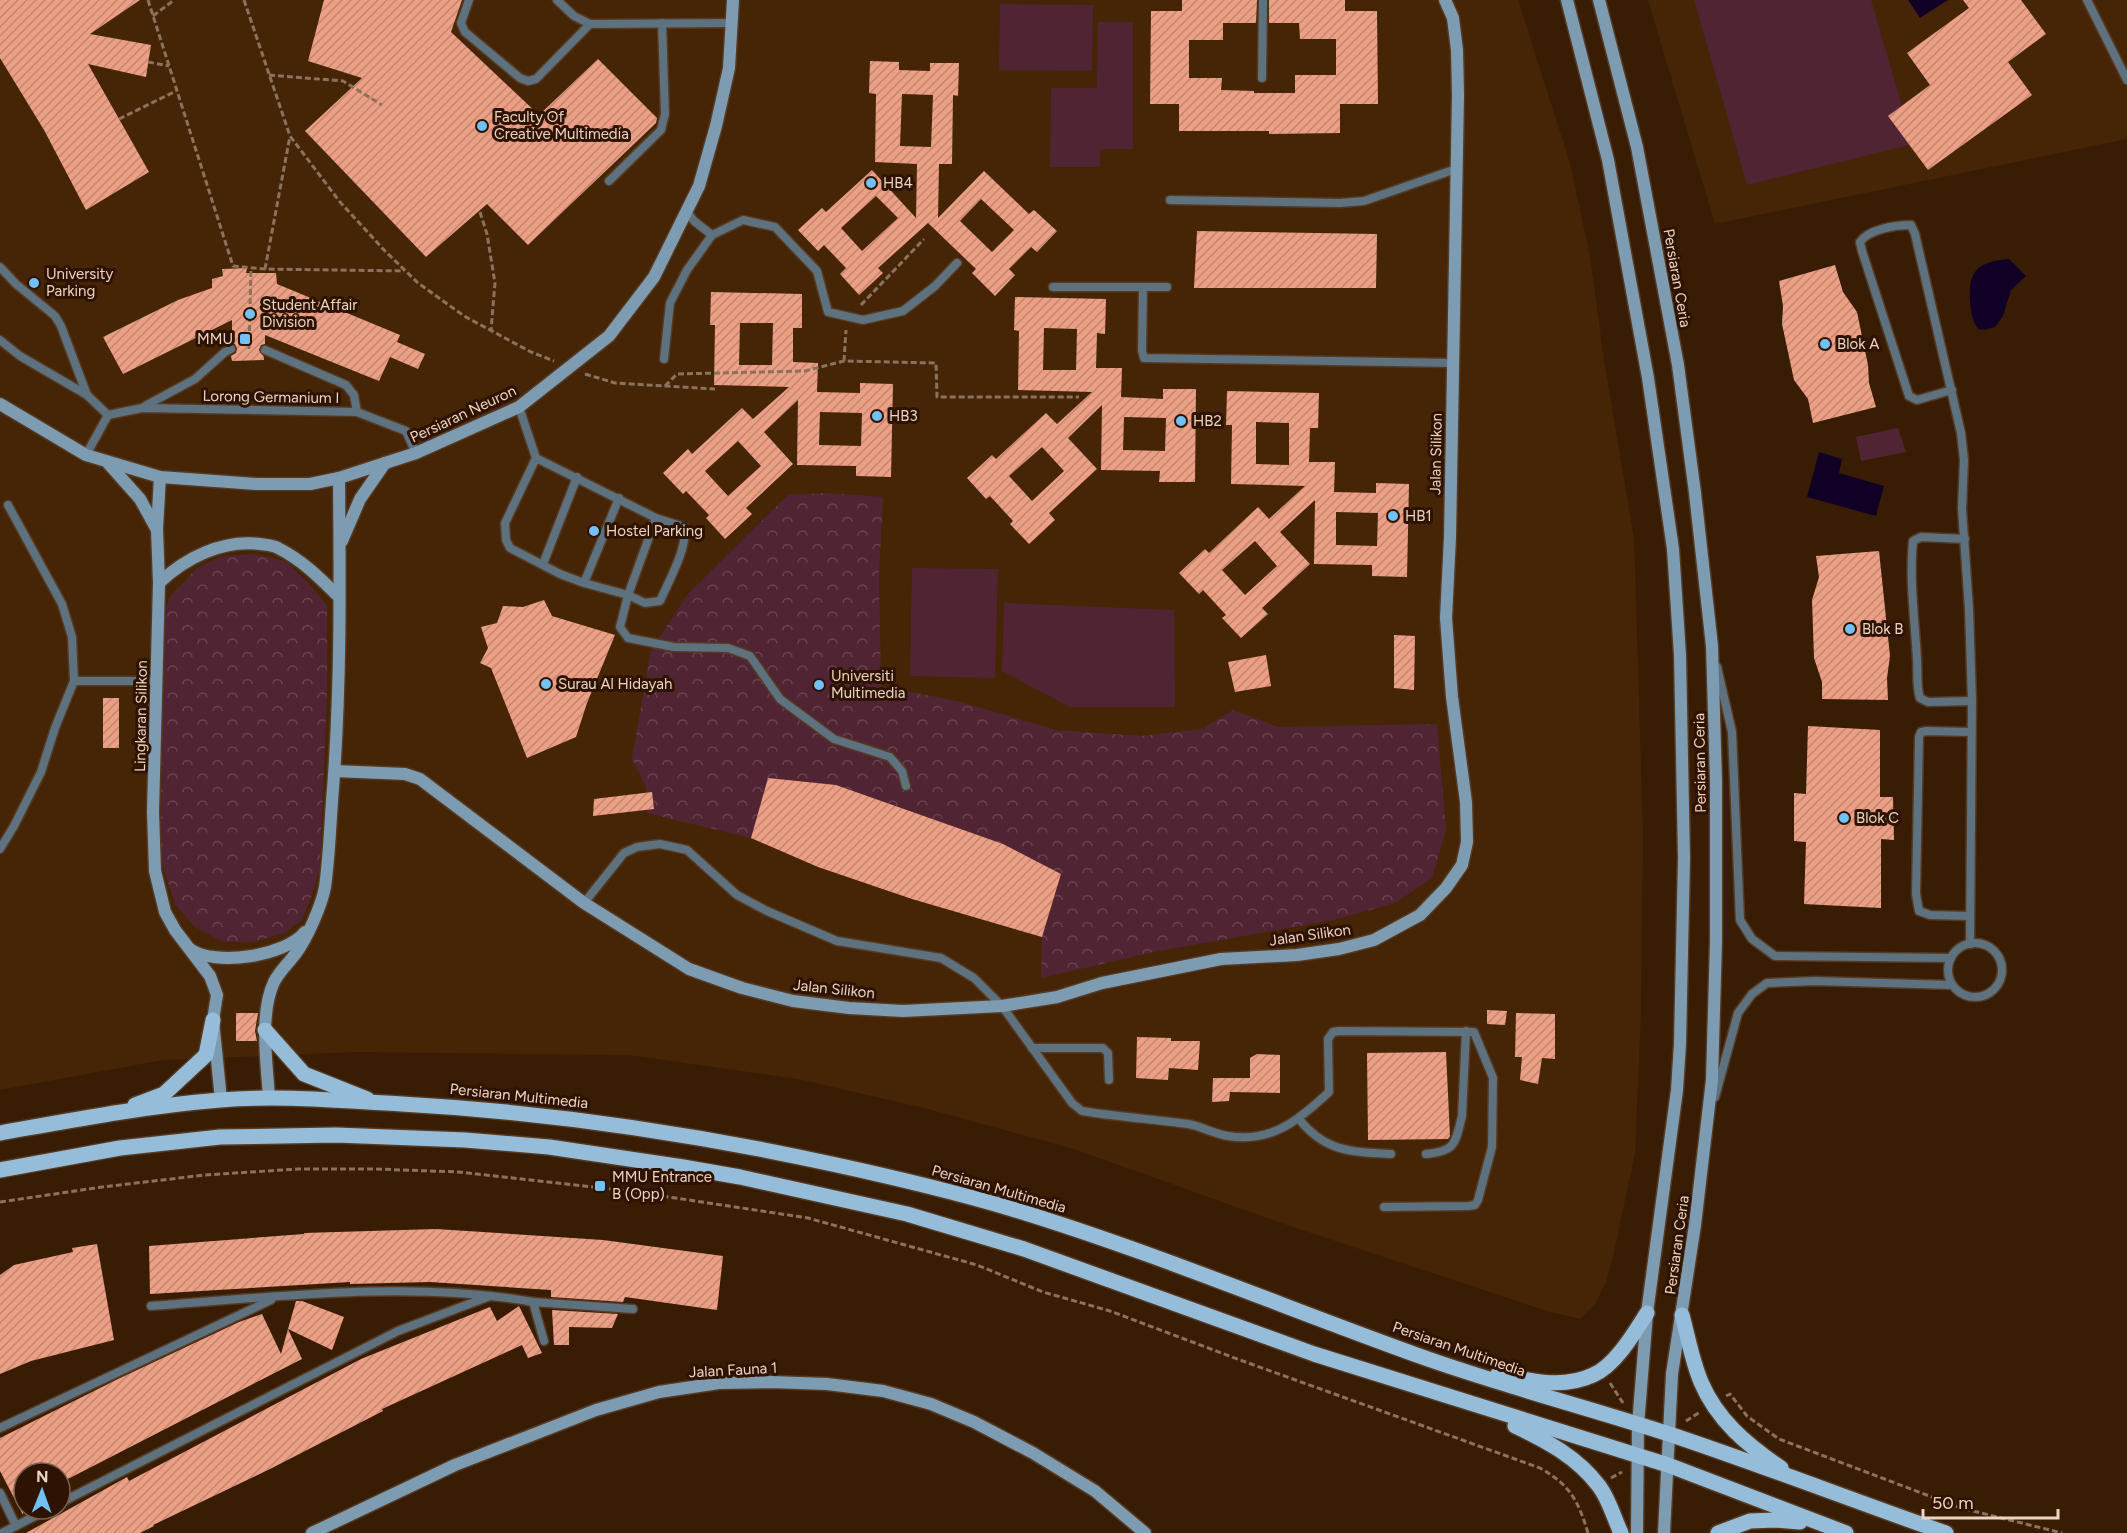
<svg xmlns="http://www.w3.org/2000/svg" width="2127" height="1533" font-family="Figtree,sans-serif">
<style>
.built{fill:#452506}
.green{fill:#512434}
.park{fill:url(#park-crowns)}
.water{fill:#110026}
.building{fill:url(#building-hatch);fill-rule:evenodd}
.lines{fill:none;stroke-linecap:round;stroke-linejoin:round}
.lane-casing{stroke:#553a22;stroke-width:11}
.secondary-casing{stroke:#553a22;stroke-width:15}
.primary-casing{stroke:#553a22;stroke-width:18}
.path{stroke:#8b725d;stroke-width:3;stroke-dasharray:6 3;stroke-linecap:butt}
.lane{stroke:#5d717e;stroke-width:8}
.secondary{stroke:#7d9cb2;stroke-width:12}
.primary{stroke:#95bdda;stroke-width:15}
.poi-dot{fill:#72c1f5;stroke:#2e1300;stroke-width:2}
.labels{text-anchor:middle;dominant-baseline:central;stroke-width:6;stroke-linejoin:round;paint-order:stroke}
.poi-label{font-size:15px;fill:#ebd4c2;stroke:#2e1300;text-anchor:start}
.street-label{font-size:15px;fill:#ebd4c2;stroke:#2e1300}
</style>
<defs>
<pattern id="park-crowns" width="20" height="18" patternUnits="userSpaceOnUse" patternTransform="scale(1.5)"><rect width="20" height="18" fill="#512434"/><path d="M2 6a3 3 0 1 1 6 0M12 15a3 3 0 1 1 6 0" fill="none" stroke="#6a4350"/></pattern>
<pattern id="building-hatch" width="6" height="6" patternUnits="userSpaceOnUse" patternTransform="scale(1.5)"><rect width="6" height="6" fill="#ec9f85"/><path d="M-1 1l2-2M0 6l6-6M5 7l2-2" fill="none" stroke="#c28772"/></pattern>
</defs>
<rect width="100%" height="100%" fill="#381d04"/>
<!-- built -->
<g class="built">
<polygon points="0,0 1518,0 1570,163 1590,256 1604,360 1634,538 1643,832 1641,1012 1635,1153 1614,1252 1606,1283 1595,1304 1580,1319 1547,1311 1284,1224 1074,1149 928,1109 798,1079 629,1055 355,1052 163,1060 0,1090"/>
<polygon points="1648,0 2127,0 2127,139 1715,224"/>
</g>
<!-- green -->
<g class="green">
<polygon points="1694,0 1871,0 1913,144 1747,185"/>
<polygon points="1000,4 1093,5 1092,71 999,70"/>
<polygon points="1098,22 1133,22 1133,149 1100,149 1100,167 1050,167 1051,88 1097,88"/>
<polygon points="1898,428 1906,452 1861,461 1856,437"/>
<polygon points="912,568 998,569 995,678 910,676"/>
<polygon points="1004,603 1174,610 1175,707 1070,707 1002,671"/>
</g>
<!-- park -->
<g class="park">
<polygon points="825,493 883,497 879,575 881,686 961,702 1056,730 1140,736 1202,729 1233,710 1278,727 1437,724 1446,830 1432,878 1395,903 1334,920 1158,951 1041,978 1042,937 1061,875 1003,844 836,785 768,778 751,838 647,813 646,787 632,759 651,650 688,594 788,495"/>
<polygon points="257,554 287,562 309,584 327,605 327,692 320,866 312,895 302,920 284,933 253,942 223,942 195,927 175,904 161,860 162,661 165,610 170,597 197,568 222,556"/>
</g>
<!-- water -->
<g class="water">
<polygon points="1908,0 1948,0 1920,18"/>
<path d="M2009 259 2026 276 2011 290 2003 316 1995 327 1985 330 1978 329C1972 320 1971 312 1970 301 1968 269 1979 262 2009 259Z"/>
<polygon points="1819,452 1842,459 1839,473 1884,486 1876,516 1807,497"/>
</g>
<!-- building -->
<g class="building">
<polygon points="0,0 140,0 90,34 151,45 146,77 88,64 149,172 86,210 44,130 0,58"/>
<polygon points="324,0 462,0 451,32 539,115 598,59 657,118 656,123 528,245 487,204 426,257 305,131 362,78 308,61"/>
<polygon points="1182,0 1257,0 1256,23 1223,23 1223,40 1189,40 1189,78 1222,78 1221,90 1254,91 1254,93 1295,93 1295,75 1336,75 1336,39 1300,39 1299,23 1269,23 1269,0 1345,0 1345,11 1377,11 1378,104 1340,104 1340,133 1269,134 1269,131 1179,131 1179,104 1150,104 1151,11 1182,11"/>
<polygon points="1963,0 2021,0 2046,34 2008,62 2032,95 1928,170 1888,116 1930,85 1907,53 1969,8"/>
<path d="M870 61 899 62V70L930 71V63H959L958 96 953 95 952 164H939L938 218 984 171 1029 214 1034 210 1057 231 1037 252 1031 247 1009 269 1015 275 995 296 972 273 976 269 928 223 878 268 883 273 859 295 840 274 846 268 824 245 818 251 798 230 822 208 826 212 872 170 916 218 917 164 875 162 876 94 869 93ZM902 94 933 95 931 147 900 146ZM876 196 898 218 862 251 841 228ZM981 199 1014 230 992 252 960 221Z"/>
<polygon points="1197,231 1377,234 1376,288 1194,288"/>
<polygon points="1835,265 1843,292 1857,312 1868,365 1869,383 1876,407 1813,423 1808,399 1794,380 1782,324 1783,306 1779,281"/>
<polygon points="247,268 246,273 276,273 277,284 400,335 397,342 425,354 418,369 390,357 379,381 265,335 265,344 261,345 259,350 264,357 264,360 232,361 231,356 236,353 237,349 235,344 232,343 232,320 123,374 103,337 178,300 212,288 212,279 223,276 222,269"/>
<path d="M711 292 802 294V328H793V362L818 363 817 392 860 393V383L893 384 891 477 856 476V466L797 465 798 400 764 432 793 464 746 508 752 514 725 539 706 518 709 515 686 491 683 494 663 473 688 449 692 454 742 408 753 419 789 387 714 385 715 325H710ZM740 323H773L772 365H739ZM820 412 862 413 861 446 819 445ZM738 441 761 466 728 496 705 471Z"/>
<path d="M1015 297 1106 299 1105 334 1097 333 1096 368H1122L1121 397 1163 399V389H1196L1195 482H1159L1160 471 1101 470 1102 405 1068 438 1097 469 1049 513 1055 520 1029 544 1010 524 1013 521 990 496 986 499 967 478 992 455 996 459 1046 413 1057 424 1092 392 1018 390 1019 331 1014 330ZM1044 328 1077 329 1076 370H1043ZM1124 417 1166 418 1165 451 1123 450ZM1042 447 1064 471 1032 501 1009 476Z"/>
<path d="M1227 391 1319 393 1318 428H1310L1309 462H1335L1334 492 1376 493V483L1409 484 1407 577 1372 576V565L1314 564 1315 500 1280 532 1310 564 1262 608 1268 614 1241 638 1222 618 1226 615 1203 590 1199 594 1179 573 1205 549 1209 553 1258 507 1269 519 1305 486 1231 484 1232 425H1226ZM1256 422 1289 423V465L1256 464ZM1336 512 1378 513 1377 546 1336 545ZM1255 541 1277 566 1245 595 1222 570Z"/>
<polygon points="1879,551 1890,656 1887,678 1888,700 1822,699 1822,682 1814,658 1812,600 1819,577 1816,556"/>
<polygon points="544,600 552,616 615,635 587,703 576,737 527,758 491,668 480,663 488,648 481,627 497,623 503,606 523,607"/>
<polygon points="1394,635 1415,636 1414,690 1394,688"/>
<polygon points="1266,655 1271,686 1235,692 1228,662"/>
<rect x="103" y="698" width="16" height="50"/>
<polygon points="1808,726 1880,730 1880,797 1893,797 1894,840 1881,839 1881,908 1804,904 1806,842 1794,841 1794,793 1806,794"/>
<polygon points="768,778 836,785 1003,844 1061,874 1042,937 912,899 818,867 751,838"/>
<polygon points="652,792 654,809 593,816 594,799"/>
<polygon points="1487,1010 1507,1011 1505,1025 1487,1024"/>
<polygon points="236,1013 258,1013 255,1031 257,1041 236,1041"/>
<polygon points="1516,1013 1555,1014 1555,1059 1542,1058 1538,1084 1520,1080 1522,1057 1515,1057"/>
<polygon points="1137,1037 1171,1038 1171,1041 1200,1041 1198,1070 1169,1068 1168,1080 1136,1078"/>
<polygon points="1446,1052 1450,1136 1448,1139 1368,1140 1367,1053"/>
<polygon points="1257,1054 1280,1055 1280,1093 1230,1092 1229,1101 1212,1102 1213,1078 1250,1078 1250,1058"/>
<polygon points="436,1229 603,1240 723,1256 717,1310 625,1297 623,1302 551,1297 551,1290 430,1282 350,1284 350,1282 150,1294 149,1246 304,1234 304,1233"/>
<polygon points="97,1244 114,1340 31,1361 0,1374 0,1275 14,1265 73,1252 72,1248"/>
<polygon points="296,1301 302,1301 344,1317 332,1350 288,1329"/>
<polygon points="519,1306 542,1353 528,1358 522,1345 382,1409 383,1411 270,1469 153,1525 154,1526 140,1533 26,1533 127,1477 129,1481 361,1359 490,1307 497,1321"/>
<polygon points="552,1310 618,1314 612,1328 569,1327 569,1345 554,1345"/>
<polygon points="262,1314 281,1354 288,1329 302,1359 60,1483 60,1473 24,1473 23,1515 0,1471 0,1438 118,1379 239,1322"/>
</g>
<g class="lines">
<defs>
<g id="lane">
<polyline points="469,0 461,23 465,32 520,78 528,81 536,79 590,24"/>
<polyline points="557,0 574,16 590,24 732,23"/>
<polyline points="2087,0 2127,80"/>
<polyline points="1262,78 1263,0"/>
<polyline points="609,181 661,130 665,114 662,23"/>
<polyline points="1170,200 1340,203 1364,201 1456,169"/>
<polyline points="687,212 694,221 712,235 743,220 775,227 817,271 828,312 863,320 903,311 935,286 957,263"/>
<polyline points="0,267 16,284 55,316 61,326 87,395"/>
<polyline points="1053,287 1167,287"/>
<polyline points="1143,287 1142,351 1144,358 1453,363"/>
<polyline points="0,340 20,356 87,395 108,415"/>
<polyline points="265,350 346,385 354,395 357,412"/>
<polyline points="664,359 670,303 687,270 712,235"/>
<path d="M1952 390 1917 400 1909 396 1862 251 1860 242C1869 229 1896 225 1911 225L1915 234 1961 433 1964 460 1962 509 1969 609 1972 701 1970 944"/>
<polyline points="145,406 195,379 225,352 231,349"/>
<path d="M519 407 536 458 505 523 506 540 510 548 560 574 584 583 628 595 645 603 660 601C668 583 689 545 684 527L656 518 536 458"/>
<polyline points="108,415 142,408 357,412 406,431 416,453"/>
<polyline points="86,455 108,415"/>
<polyline points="656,518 628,595 620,627 628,638 674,647 728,648 750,656 780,699 834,739 890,757 902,771 906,786"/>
<path d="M1965 539 1921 537 1913 541C1909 580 1915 621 1917 660 1918 673 1916 686 1920 698L1928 702 1972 701"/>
<polyline points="543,564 577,477"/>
<polyline points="584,583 619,498"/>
<polyline points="1717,667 1732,732 1740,920 1752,939 1775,956 1951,958"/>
<polyline points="74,681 156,681"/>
<polyline points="1970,732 1927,731 1921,732 1919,737 1916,894 1919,911 1930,915 1970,916"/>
<polyline points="0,849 14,826 41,772 55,728 74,681 72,637 62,604 8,505"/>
<path d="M584 903 624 853 637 847 660 844 687 850 737 895 767 911 837 941 941 958 974 978 1002 1006 1072 1103 1082 1111C1117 1117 1153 1119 1188 1124 1201 1126 1214 1134 1228 1136 1272 1143 1299 1120 1329 1092L1328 1039 1333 1032 1339 1031 1474 1032 1493 1078 1492 1147 1478 1200 1475 1205 1468 1206 1384 1207"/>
<circle cx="1975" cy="970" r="27"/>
<polyline points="1032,1048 1103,1048 1108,1053 1109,1080"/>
<polyline points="1715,1097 1738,1013 1752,994 1767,983 1815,981 1952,985"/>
<path d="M1299 1119C1325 1152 1352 1152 1391 1154"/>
<path d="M1426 1154C1456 1151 1455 1144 1462 1116L1466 1031"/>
<polyline points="533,1302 633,1309"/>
<path d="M151 1306C273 1297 412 1280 533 1302L544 1341"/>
<polyline points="0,1428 271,1300"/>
<polyline points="0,1493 16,1526"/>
<polyline points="60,1503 398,1331 490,1296"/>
<polyline points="2,1533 49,1509"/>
</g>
<g id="secondary">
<polyline points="1567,0 1608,160 1648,378 1673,549 1680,655 1684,858 1680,1044 1677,1090 1647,1313 1638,1425 1637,1533"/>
<polyline points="1599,0 1637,147 1678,365 1695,493 1712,646 1716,781 1716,941 1712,1080 1695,1225 1672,1374 1664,1533"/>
<polyline points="0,404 86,455 160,477 257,484 310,484 339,478 416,453 519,407 609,336 654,277 699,186 716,126 729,68 733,0"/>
<polyline points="108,463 140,499 156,528"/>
<polyline points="160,477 157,529 159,583 153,812 155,871 165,912 175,930 210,976 217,995 213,1020 221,1100"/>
<polyline points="342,541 360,499 385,463"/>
<path d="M159 583C185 558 223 539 260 544 266 545 273 545 278 548 302 560 320 578 339 597"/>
<polyline points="335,771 405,774 420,779 584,903 689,969 742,988 793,1001 849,1008 903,1011 1002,1006 1057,997 1102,983 1221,959 1297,955 1339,949 1374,940 1420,915 1446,888 1462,865 1467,842 1466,802 1452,697 1446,618 1450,537 1458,95 1457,50 1453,18 1445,0"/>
<path d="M190 949C215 967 286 956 305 932"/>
<path d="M269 1098C267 1064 259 1014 274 982 280 970 289 963 296 953 307 939 322 904 325 887 329 858 330 830 332 801 341 694 340 586 339 478"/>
<polyline points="312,1533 455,1465 596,1410 659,1392 719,1383 771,1382 827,1384 883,1391 931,1404 974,1422 1033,1453 1095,1491 1145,1533"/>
</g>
<g id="primary">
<polyline points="265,1030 304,1074 367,1099"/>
<polyline points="135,1105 164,1094 206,1055 213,1020"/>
<path d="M0 1133C73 1120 146 1106 220 1100 280 1095 342 1101 402 1104 547 1112 690 1133 832 1164 892 1177 951 1191 1009 1208 1151 1251 1288 1309 1428 1359 1508 1387 1589 1408 1669 1434 1762 1465 1854 1501 1946 1533"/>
<polyline points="0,1170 120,1148 220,1137 336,1135 465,1140 549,1147 683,1167 740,1177 907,1214 1024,1249 1314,1354 1668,1465 1846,1533"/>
<path d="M1682 1315C1688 1337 1692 1361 1701 1382 1717 1420 1747 1445 1781 1468"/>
<path d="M1498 1374C1528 1381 1564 1389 1593 1375 1615 1366 1635 1332 1647 1313"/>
<path d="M1515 1426C1547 1441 1577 1457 1599 1486 1609 1499 1614 1518 1621 1533"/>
<polyline points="1718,1533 1750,1521 1775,1520 1800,1522"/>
</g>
</defs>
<!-- lane casing -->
<use href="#lane" class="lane-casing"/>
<!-- secondary casing -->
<use href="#secondary" class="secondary-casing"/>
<!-- primary casing -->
<use href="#primary" class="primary-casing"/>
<!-- path -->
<g class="path">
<polyline points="148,0 233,266 265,269 404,271"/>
<polyline points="244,0 290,136 340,202 385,251 418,283 464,316 531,352 554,361"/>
<polyline points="153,16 174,0"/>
<polyline points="148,62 169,66"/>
<polyline points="269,75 343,81 382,105"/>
<polyline points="119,119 176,91"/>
<polyline points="480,212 487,234 495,283 491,330"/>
<polyline points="265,269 290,136"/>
<polyline points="861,305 924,239"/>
<polyline points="249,349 251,268"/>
<polyline points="844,361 846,330"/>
<polyline points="585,374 615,383 715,389"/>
<polyline points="665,386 677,374 805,371 844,361 936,363 937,397 1079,397"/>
<path d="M0 1202 102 1187 205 1175 298 1169H375L459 1172 629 1191 808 1218 977 1265 1043 1292 1110 1311 1240 1360 1540 1468C1570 1485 1578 1500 1588 1533"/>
<polyline points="1610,1383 1623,1403"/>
<polyline points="1726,1396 1730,1394 1747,1416 1779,1439 1961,1508 2062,1533"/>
<polyline points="1686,1421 1700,1412"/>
<polyline points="1611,1478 1622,1472"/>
</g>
<!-- lane -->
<use href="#lane" class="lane"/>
<!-- secondary -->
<use href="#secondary" class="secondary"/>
<!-- primary -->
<use href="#primary" class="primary"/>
</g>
<!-- markers -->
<g class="poi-dot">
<circle cx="482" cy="126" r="6"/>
<circle cx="871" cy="183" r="6"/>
<circle cx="34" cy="283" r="6"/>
<circle cx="250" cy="314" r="6"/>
<rect x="239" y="333" width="12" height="12" rx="3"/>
<circle cx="1825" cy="344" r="6"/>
<circle cx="877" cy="416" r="6"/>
<circle cx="1181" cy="421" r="6"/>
<circle cx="1393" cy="516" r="6"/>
<circle cx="594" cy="531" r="6"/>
<circle cx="1850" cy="629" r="6"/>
<circle cx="546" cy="684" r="6"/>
<circle cx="819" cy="685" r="6"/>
<circle cx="1844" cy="818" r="6"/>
<rect x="594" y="1180" width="12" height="12" rx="3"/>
</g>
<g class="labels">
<!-- poi labels -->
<g class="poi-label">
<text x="494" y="117">Faculty Of<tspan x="494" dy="17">Creative Multimedia</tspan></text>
<text x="883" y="183">HB4</text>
<text x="46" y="274">University<tspan x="46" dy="17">Parking</tspan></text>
<text x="262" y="305">Student Affair<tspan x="262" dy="17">Division</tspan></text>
<text x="233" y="339" text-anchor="end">MMU</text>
<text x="1837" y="344">Blok A</text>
<text x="889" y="416">HB3</text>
<text x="1193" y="421">HB2</text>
<text x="1405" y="516">HB1</text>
<text x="606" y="531">Hostel Parking</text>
<text x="1862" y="629">Blok B</text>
<text x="831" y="676">Universiti<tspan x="831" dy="17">Multimedia</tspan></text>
<text x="558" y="684">Surau Al Hidayah</text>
<text x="1856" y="818">Blok C</text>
<text x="612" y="1177">MMU Entrance<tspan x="612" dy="17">B (Opp)</tspan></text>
</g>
<!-- street labels -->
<g class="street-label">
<text transform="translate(1677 278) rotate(80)">Persiaran Ceria</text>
<text transform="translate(271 397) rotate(1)">Lorong Germanium I</text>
<text transform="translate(463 414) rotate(-25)">Persiaran Neuron</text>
<text transform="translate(1436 454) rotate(-89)">Jalan Silikon</text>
<text transform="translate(141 716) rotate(-89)">Lingkaran Silikon</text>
<text transform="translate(1700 763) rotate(-91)">Persiaran Ceria</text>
<text transform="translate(1310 935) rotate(-8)">Jalan Silikon</text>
<text transform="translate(834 989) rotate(6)">Jalan Silikon</text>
<text transform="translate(519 1096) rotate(6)">Persiaran Multimedia</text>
<text transform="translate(999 1189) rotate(16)">Persiaran Multimedia</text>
<text transform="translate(1677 1245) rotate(-82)">Persiaran Ceria</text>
<text transform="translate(1459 1349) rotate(19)">Persiaran Multimedia</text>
<text transform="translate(733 1370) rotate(-3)">Jalan Fauna 1</text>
</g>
</g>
<!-- north arrow -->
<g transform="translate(42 1491) rotate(1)"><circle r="28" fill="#2e1300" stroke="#7a604e" stroke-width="1.5"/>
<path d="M0-4.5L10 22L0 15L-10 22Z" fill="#72c1f5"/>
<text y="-9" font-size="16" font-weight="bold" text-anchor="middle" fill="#ebd4c2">N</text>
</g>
<!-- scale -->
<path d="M1923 1509v9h135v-9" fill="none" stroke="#ebd4c2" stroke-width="3"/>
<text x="1932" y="1509" font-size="18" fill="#ebd4c2" stroke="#2e1300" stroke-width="4.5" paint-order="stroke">50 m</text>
</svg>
